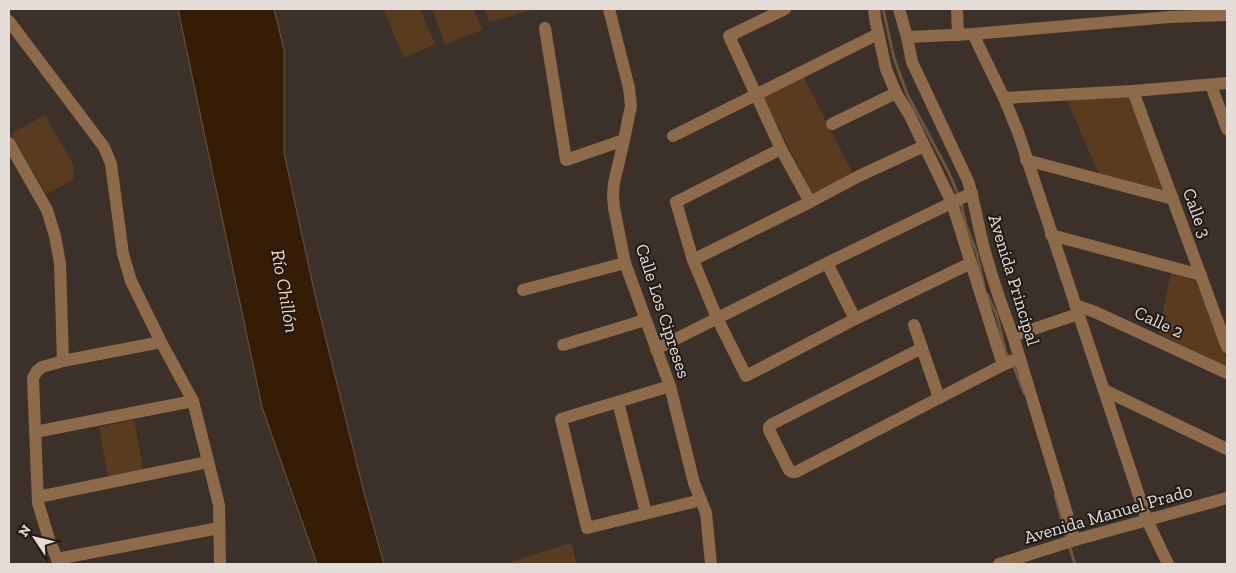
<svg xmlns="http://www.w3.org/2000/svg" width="1236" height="573" font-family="'Zilla Slab',serif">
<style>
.green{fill:#593c1f}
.water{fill:#341d04;stroke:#695743}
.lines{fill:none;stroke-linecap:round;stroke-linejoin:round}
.stream{stroke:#695743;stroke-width:3}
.minor{stroke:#8d6a49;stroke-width:12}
.labels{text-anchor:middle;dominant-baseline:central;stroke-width:4;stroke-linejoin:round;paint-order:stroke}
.street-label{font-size:18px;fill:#e4ddd7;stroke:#1f1a16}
.water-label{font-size:19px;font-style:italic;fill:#ffd4ae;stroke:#1f1a16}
</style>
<rect width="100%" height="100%" fill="#3c3128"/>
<!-- green -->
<g class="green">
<polygon points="388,9 420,9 435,44 404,58 384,11"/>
<polygon points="432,9 474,9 482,30 445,44"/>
<polygon points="485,9 532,9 532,10 489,22"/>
<polygon points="802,74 853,174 813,195 762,95"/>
<polygon points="1130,96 1165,192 1099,175 1067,100"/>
<polygon points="45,115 74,166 73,180 46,194 11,134"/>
<polygon points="1171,273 1196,281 1227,359 1227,367 1158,333"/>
<polygon points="134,420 143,469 108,476 99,427"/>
<polygon points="571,543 577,564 511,564 510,562"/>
</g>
<!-- water -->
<polygon class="water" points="178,9 274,9 284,50 284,153 315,295 363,489 384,564 317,564 262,407"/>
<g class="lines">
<!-- stream -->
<g class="stream">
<polyline points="883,9 894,58 907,94 949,173 959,197"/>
<polyline points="961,203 966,225 977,254 984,286"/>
<polyline points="987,294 996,313 1006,353 1010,358"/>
<polyline points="1013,364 1024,393"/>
<polyline points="1055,495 1067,539"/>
<polyline points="1069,545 1075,564"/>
</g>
<!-- minor -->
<g class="minor">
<polyline points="609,9 629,88 631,106 624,140 614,183 613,195 614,208 625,263 670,386 694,483 706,513 711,564"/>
<polyline points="785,9 729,36 781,149 810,202"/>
<polyline points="874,9 875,18 886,69 896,93 909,114 952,203 1003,365"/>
<path d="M899 9 907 37 912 62 968 181C975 203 978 226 984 248 992 278 1002 307 1013 336L1075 540"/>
<polyline points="957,9 958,35"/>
<polyline points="9,21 104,147 111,164 123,254 131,281 161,342 193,401 219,505 220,564"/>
<polyline points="545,28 566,160 624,140"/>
<polyline points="973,34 1004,98 1018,132 1147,520 1168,564"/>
<polyline points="907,37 973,34 1170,17 1227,15"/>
<polyline points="1211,85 1227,129"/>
<polyline points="1133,91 1227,347"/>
<polyline points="1004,98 1133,91 1227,83"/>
<polyline points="832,124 896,93"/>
<polyline points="673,136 878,34"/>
<polyline points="9,143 47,210 55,236 60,263 63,361"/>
<polyline points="781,149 676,202 693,260 717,318 746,376 855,319 971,263"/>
<polyline points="1026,160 1173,199"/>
<polyline points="1051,235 1201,275"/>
<polyline points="693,260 810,202 859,176 924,146"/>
<polyline points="827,263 855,319"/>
<polyline points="523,290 625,263"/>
<polyline points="1075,305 1095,312 1227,373"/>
<polyline points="914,325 939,398"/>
<polyline points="1013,336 1078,314"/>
<polyline points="563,345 645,320"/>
<polyline points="922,348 772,424 769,427 769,430 789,470 792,472 796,472 939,398 1003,365 1019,358"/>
<polyline points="656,349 827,263 972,193"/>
<polyline points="670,386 561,419 587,528 701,500"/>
<polyline points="1104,390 1227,449"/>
<polyline points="618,402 646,513"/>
<polyline points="35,432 193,401"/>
<polyline points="38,497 208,462"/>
<polyline points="57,559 219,528"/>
<polyline points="59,564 49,539 38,503 33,378 37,371 42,367 63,361 161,342"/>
<polyline points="999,564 1075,540 1227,498"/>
</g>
</g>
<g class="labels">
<!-- street labels -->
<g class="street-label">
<text transform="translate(1197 213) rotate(70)">Calle 3</text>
<text transform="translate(1014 280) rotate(73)">Avenida Principal</text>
<text transform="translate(663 311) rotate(72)">Calle Los Cipreses</text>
<text transform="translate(1159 322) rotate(25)">Calle 2</text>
<text transform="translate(1108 514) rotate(-16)">Avenida Manuel Prado</text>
</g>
<!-- water labels -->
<g class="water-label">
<text transform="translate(285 291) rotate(80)">Río Chillón</text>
</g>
</g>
<!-- border -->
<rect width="1236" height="573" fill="none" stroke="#e4ddd7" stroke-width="20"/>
<!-- north arrow -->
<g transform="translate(35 538) rotate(305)" stroke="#1f1a16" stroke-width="4" paint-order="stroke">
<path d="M0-4L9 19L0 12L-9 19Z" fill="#e4ddd7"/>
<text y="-8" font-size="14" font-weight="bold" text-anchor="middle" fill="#e4ddd7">N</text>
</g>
</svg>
